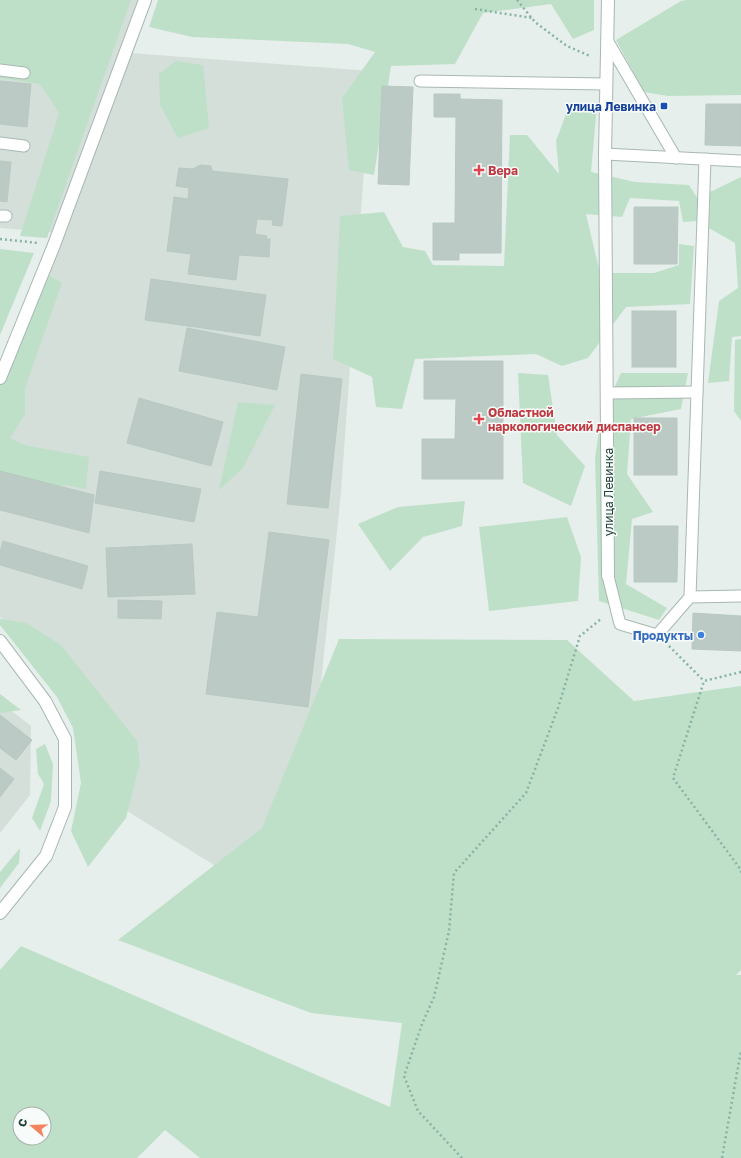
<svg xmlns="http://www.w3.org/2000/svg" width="741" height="1158" font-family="'Golos Text',sans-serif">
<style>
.built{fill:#d4dfda}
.green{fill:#bfe0c8;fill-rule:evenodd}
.building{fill:#bbcac4;stroke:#b8c9c2}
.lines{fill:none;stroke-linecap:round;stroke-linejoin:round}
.lane-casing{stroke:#a8b8b2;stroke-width:13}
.street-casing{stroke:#a8b8b2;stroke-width:14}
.path{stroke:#86b3a5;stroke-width:2.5;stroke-dasharray:2 3;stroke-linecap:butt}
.lane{stroke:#fff;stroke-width:11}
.street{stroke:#fff;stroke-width:12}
.transit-dot{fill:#1a4fb4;stroke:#f7fbf9;stroke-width:1.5}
.health-dot{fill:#e0444e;stroke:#f7fbf9;stroke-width:1.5}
.shop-dot{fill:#3f7fe0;stroke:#f7fbf9;stroke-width:1.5}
.labels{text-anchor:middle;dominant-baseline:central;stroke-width:3;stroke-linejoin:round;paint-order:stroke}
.transit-label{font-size:12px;font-weight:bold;fill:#164399;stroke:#f7fbf9;text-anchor:end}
.health-label{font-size:12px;font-weight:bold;fill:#be3a42;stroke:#f7fbf9;text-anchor:start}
.street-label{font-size:12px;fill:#24423a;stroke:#f7fbf9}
.shop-label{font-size:12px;font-weight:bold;fill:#366cbe;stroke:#f7fbf9;text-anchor:end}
</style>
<rect width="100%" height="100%" fill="#e6efeb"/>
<!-- built -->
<g class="built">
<polygon points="0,0 151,0 131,53 371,71 341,493 317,721 238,880 111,801 98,741 0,617 0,390 61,233 0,228"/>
<polygon points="0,702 31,726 30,795 0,833"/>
</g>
<!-- green -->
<g class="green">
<polygon points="0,0 131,0 47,238 20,236 59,113 40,84 0,78"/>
<polygon points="158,0 594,0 594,30 573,39 551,4 483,13 455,64 391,66 374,175 349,170 342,98 375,52 348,44 192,37 149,27"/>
<polygon points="686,0 741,0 741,95 668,96 644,92 616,40 681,1"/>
<polygon points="176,61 203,65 209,128 178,138 160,105 159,74"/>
<polygon points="570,103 597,105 591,172 635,182 689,185 698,199 698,221 683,222 679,201 630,198 622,217 586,214 600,273 654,273 679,265 679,244 694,246 690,304 626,307 588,358 562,366 536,354 415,359 402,409 376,407 372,377 333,359 340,216 384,212 403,247 425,251 433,265 504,266 510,135 527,135 559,174 556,141"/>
<polygon points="741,177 741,336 732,337 729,381 708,383 719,301 738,288 735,243 709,228 710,192"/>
<polygon points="0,249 34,253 0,335"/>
<polygon points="43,272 62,283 25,388 25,414 10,438 24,445 89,457 86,489 65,485 0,495 0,380"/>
<polygon points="741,339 741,421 734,411 735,340"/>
<polygon points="518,373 548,375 557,435 585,466 571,506 523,483"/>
<polygon points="621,373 688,373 681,409 631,419 627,474 653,512 632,519 626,584 667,608 659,620 599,601 595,458 601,417"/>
<polygon points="238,402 275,405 243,468 219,490"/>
<polygon points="465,501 462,526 423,537 390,571 358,524 398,507"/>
<polygon points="567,517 581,557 578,601 489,611 479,527"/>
<polygon points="0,619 26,623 61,645 137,741 140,763 126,818 88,867 71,831 81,783 73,728 57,697 0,625"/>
<path d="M339 639 567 640 634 701 741 686V970L736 975H741V1158H200L165 1130 137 1158H0V970L21 946 390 1107 402 1023 311 1013 118 940 262 828ZM20 1114H44V1138H20Z"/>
<polygon points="0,694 21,710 0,713"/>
<polygon points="45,744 53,764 51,801 40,831 32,818 44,784 38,774 36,749"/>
<polygon points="20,848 19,863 0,888 0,872"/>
</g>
<!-- building -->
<g class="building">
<polygon points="0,81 31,84 27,127 0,124"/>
<polygon points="382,86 413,87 409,185 378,184"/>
<polygon points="434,94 460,94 460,99 502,100 501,253 459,253 459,260 433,260 433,223 455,223 456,117 434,117"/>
<polygon points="706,104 741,104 741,146 705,145"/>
<polygon points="0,161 11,162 7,202 0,201"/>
<polygon points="200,165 211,166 212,171 288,179 282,226 272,225 273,220 257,219 255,234 267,236 266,239 270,239 269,257 239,255 236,280 188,274 191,254 167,251 174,197 188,199 189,188 176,186 179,168 193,169"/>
<polygon points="634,207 678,207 677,264 634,264"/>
<polygon points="151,279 266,295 260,336 145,320"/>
<rect x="632" y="311" width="44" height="56"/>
<polygon points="187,328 285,347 277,390 179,371"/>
<polygon points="424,361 503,361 503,479 422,479 422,439 455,439 456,399 424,399"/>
<polygon points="301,374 342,379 328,508 287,504"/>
<polygon points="139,398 223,422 211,466 127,443"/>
<rect x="634" y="418" width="43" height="57"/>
<polygon points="0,471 94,495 89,533 0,510"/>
<polygon points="100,471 201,489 194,522 95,503"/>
<polygon points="634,526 678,526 677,582 634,582"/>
<polygon points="269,532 329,540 308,707 206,694 217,612 258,617"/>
<polygon points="3,541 88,566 82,589 0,565 0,552"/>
<polygon points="192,544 195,594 108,597 106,548"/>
<polygon points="118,600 162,601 161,619 118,618"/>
<polygon points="693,613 741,616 741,651 692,649"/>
<polygon points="0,715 32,740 16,760 0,748"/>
<polygon points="0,768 14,779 0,797"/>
</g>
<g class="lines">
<defs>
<g id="lane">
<polyline points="607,40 676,158"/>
<polyline points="0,70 24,73"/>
<polyline points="420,81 606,84"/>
<polyline points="0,143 24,146"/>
<polyline points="605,154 741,161"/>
<polyline points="0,216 6,216"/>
<polyline points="607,393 697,392"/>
<polyline points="608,576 620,624 657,635 690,597 741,596"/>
<polyline points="690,597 705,159"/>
</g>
<g id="street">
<polyline points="608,0 605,154 608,576"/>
<polyline points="0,378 54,245 145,0"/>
<polyline points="0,641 45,701 65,739 65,807 46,856 0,913"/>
</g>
</defs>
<!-- lane casing -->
<use href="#lane" class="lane-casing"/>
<!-- street casing -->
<use href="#street" class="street-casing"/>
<!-- path -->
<g class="path">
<polyline points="517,0 535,22 567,46 590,56"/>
<polyline points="475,9 532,18"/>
<polyline points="0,239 38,243"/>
<polyline points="669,646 704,681"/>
<polyline points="741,672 704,681 673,778 741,870 741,874"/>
<polyline points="462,1158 418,1111 404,1076 422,1024 434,997 449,931 454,873 526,793 558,708 580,636 601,619"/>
<polyline points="722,1158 741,1050"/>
</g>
<!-- lane -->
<use href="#lane" class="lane"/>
<!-- street -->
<use href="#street" class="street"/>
</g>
<!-- markers -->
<rect class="transit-dot" x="660" y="102" width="8" height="8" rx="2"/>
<g class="health-dot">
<path d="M477 164h4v4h4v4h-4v4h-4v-4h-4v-4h4z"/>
<path d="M477 413h4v4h4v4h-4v4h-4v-4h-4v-4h4z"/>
</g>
<circle class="shop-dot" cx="701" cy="635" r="4"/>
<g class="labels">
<!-- transit labels -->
<g class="transit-label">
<text x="656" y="106">улица Левинка</text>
</g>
<!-- health labels -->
<g class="health-label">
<text x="488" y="170">Вера</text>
<text x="488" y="412">Областной<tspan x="488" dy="14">наркологический диспансер</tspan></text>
</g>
<!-- street labels -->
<g class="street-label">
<text transform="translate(608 492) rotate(-90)">улица Левинка</text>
</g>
<!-- shop labels -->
<g class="shop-label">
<text x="693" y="635">Продукты</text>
</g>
</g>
<!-- north arrow -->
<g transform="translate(32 1126) rotate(289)"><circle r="19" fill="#f7fbf9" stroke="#a3b1ad"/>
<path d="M0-3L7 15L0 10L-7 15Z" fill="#f4845f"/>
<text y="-6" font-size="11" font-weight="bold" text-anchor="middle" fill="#24423a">С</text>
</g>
</svg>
